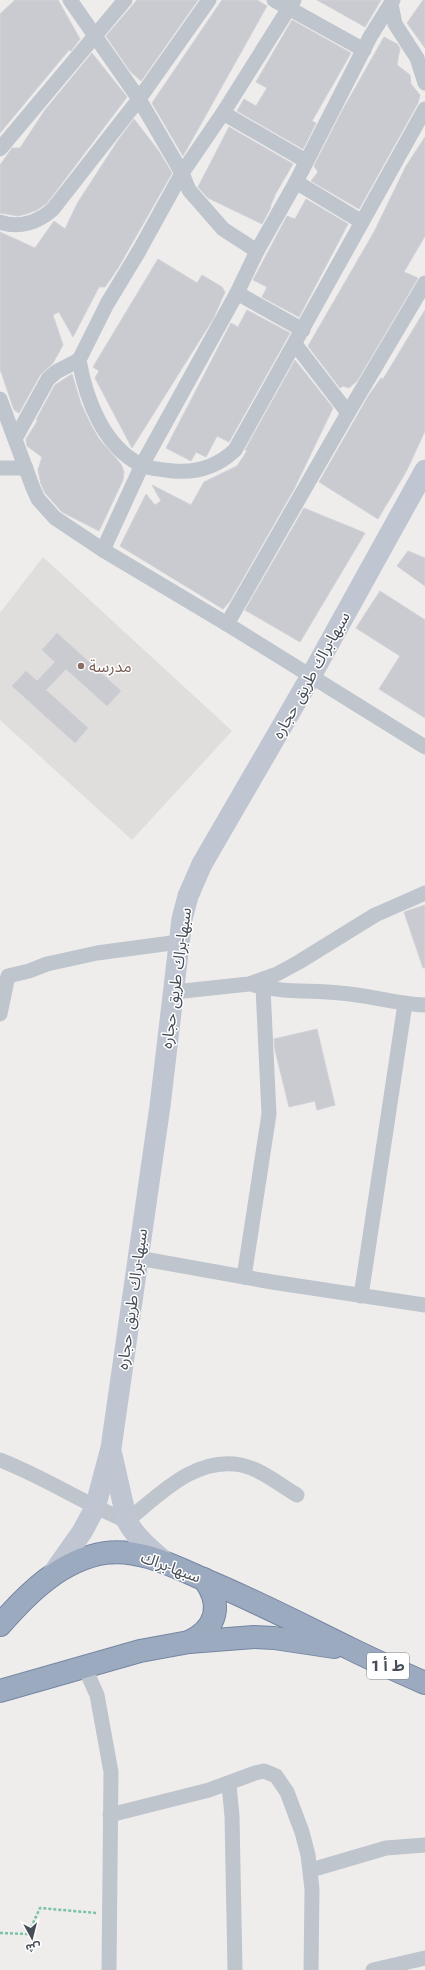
<svg xmlns="http://www.w3.org/2000/svg" width="425" height="1970" font-family="Jost,'Noto Sans Arabic',sans-serif">
<style>
.education{fill:#e0dedd}
.building{fill:#cacbd1;stroke:#d1d2d7}
.lines{fill:none;stroke-linecap:round;stroke-linejoin:round}
.trunk-casing{stroke:#7486a2;stroke-width:24}
.path{stroke:#7bc3a5;stroke-width:2.5;stroke-dasharray:3 2;stroke-linecap:butt}
.minor{stroke:#bfc5cd;stroke-width:15}
.secondary{stroke:#bfc6d1;stroke-width:21}
.trunk{stroke:#9caac0;stroke-width:22}
.education-dot{fill:#8d6e63;stroke:#fff;stroke-width:1.5}
.labels{text-anchor:middle;dominant-baseline:central;stroke-width:3;stroke-linejoin:round;paint-order:stroke}
.shield{fill:#fff;stroke:#7e8389;stroke-width:1}
.shield-label{font-size:15px;font-weight:bold;fill:#474e57}
.education-label{font-size:16px;fill:#785e54;stroke:#fff;text-anchor:start}
.street-label{font-size:16px;fill:#474e57;stroke:#fff}
</style>
<rect width="100%" height="100%" fill="#efedec"/>
<!-- education -->
<polygon class="education" points="43,557 232,731 132,840 0,720 0,613"/>
<!-- building -->
<g class="building">
<polygon points="15,0 58,0 80,39 71,51 69,50 0,133 0,14"/>
<polygon points="137,0 198,0 141,81 130,71 106,36"/>
<polygon points="222,0 257,0 267,6 183,156 152,103"/>
<polygon points="317,0 381,0 365,27"/>
<polygon points="423,0 425,0 425,48 407,23"/>
<polygon points="292,20 351,53 312,121 316,123 303,149 237,111 244,99 256,106 267,88 256,82"/>
<polygon points="384,37 397,44 400,48 397,65 410,75 411,84 420,95 418,103 359,209 311,181 318,172 314,166 342,111"/>
<polygon points="92,53 127,97 47,203 37,210 26,214 18,216 0,213 0,165 12,148 20,148 45,110"/>
<polygon points="134,119 158,150 172,173 118,268 105,287 99,287 73,337 59,312 53,315 63,345 53,363 40,375 19,413 14,410 0,369 0,232 35,248 54,221 65,229 78,202 119,139"/>
<polygon points="229,127 293,164 276,193 270,207 271,207 262,224 208,198 198,187"/>
<polygon points="425,137 425,236 404,272 418,278 357,381 349,388 343,386 340,388 308,346 374,232 406,166"/>
<polygon points="306,199 348,224 299,317 262,297 267,287 253,280 287,216 295,219"/>
<polygon points="158,259 197,283 202,275 222,287 225,292 213,319 132,448 95,378 99,371 93,367"/>
<polygon points="247,310 290,333 229,442 217,436 206,457 196,452 191,461 166,448 231,323 238,327"/>
<polygon points="425,310 425,431 407,470 378,519 319,482 369,395 381,378 383,379"/>
<polygon points="295,360 333,408 294,489 230,601 223,609 120,546 146,494 155,505 161,501 152,485 191,505 204,482 237,466 247,451 245,450"/>
<polygon points="72,374 81,404 91,425 99,439 121,464 124,472 123,480 99,531 62,512 45,493 41,484 38,470 42,457 27,446 26,439 38,420 36,420 55,385"/>
<polygon points="304,508 365,533 300,642 245,610"/>
<polygon points="408,551 425,558 425,586 397,566"/>
<polygon points="380,591 425,620 425,718 379,689 400,656 356,628"/>
<polygon points="57,633 121,691 107,706 66,669 46,690 88,728 75,743 12,686 26,671 37,681 55,662 42,650"/>
<polygon points="425,905 425,968 423,968 404,912"/>
<polygon points="317,1029 335,1105 317,1110 315,1101 289,1107 275,1050 274,1039"/>
</g>
<g class="lines">
<defs>
<g id="trunk">
<path d="M0 1625C28 1593 61 1560 105 1553 139 1548 173 1566 203 1579 254 1600 302 1625 351 1649 375 1661 400 1672 425 1683"/>
<path d="M189 1642C217 1628 223 1605 204 1579"/>
<polyline points="0,1691 140,1651 189,1642 254,1637 274,1638 334,1647"/>
</g>
</defs>
<!-- trunk casing -->
<use href="#trunk" class="trunk-casing"/>
<!-- path -->
<polyline class="path" points="0,1933 28,1934 40,1908 96,1913"/>
<!-- minor -->
<g class="minor">
<polyline points="70,0 139,99 182,173 189,190 223,229 257,251"/>
<polyline points="274,0 364,50"/>
<path d="M294 0 223 113 182 173 139 251 107 304 79 360C86 399 103 446 141 465 150 469 164 470 174 471 197 473 218 466 235 450L425 109"/>
<polyline points="391,4 395,24 417,58 425,83"/>
<polyline points="223,113 306,161"/>
<polyline points="0,149 125,0"/>
<polyline points="296,182 362,222"/>
<path d="M0 222C19 229 39 222 53 209L139 99 209 0"/>
<polyline points="237,293 303,330"/>
<polyline points="295,344 348,413"/>
<polyline points="0,399 33,488 38,499 55,518 103,550 227,624 425,747"/>
<polyline points="15,439 48,379 56,372 79,360"/>
<polyline points="0,468 26,468"/>
<polyline points="103,550 142,465 237,293 257,251 296,182 370,37 393,0"/>
<polyline points="227,624 348,413 425,283"/>
<path d="M254 985C282 993 311 990 340 993 369 995 396 1004 425 1005"/>
<polyline points="174,992 249,984 277,974 299,962 375,915 425,893"/>
<polyline points="0,1014 8,976 29,971 47,964 97,953 179,942"/>
<polyline points="138,1258 272,1282 425,1305"/>
<polyline points="244,1277 269,1114 263,988"/>
<polyline points="361,1296 405,1004"/>
<path d="M0 1460C44 1477 83 1503 127 1521 159 1495 195 1456 241 1465 261 1469 280 1485 297 1495"/>
<polyline points="84,1666 97,1695 111,1772 109,1970"/>
<polyline points="229,1785 232,1816 235,1970"/>
<polyline points="110,1815 209,1790 255,1773 264,1771 276,1776 287,1792 302,1832 308,1855 312,1889 311,1970"/>
<polyline points="311,1870 386,1848 425,1845"/>
<polyline points="373,1970 425,1958"/>
</g>
<!-- secondary -->
<g class="secondary">
<path d="M112 1455 127 1521C136 1538 152 1550 166 1563"/>
<polyline points="51,1576 82,1532 95,1508 111,1448 160,1106 182,919 188,896 202,864 311,676 425,470"/>
</g>
<!-- trunk -->
<use href="#trunk" class="trunk"/>
</g>
<!-- markers -->
<circle class="education-dot" cx="81" cy="666" r="4"/>
<g class="labels">
<!-- shield labels -->
<rect class="shield" x="367" y="1653" width="42" height="26" rx="3"/>
<g class="shield-label">
<text x="388" y="1666">ط أ 1</text>
</g>
<!-- education labels -->
<g class="education-label">
<text x="89" y="666">مدرسة</text>
</g>
<!-- street labels -->
<g class="street-label">
<text transform="translate(311 675) rotate(-61)">سبها-براك طريق حجاره</text>
<text transform="translate(176 978) rotate(-82)">سبها-براك طريق حجاره</text>
<text transform="translate(132 1299) rotate(-82)">سبها-براك طريق حجاره</text>
<text transform="translate(171 1567) rotate(20)">سبها-براك</text>
</g>
</g>
<!-- north arrow -->
<g transform="translate(32 1938) rotate(173)" stroke="#ffffff" stroke-width="3" paint-order="stroke">
<path d="M0-3L7 15L0 10L-7 15Z" fill="#474e57"/>
<text y="-6" font-size="11" font-weight="bold" text-anchor="middle" fill="#474e57">ش</text>
</g>
</svg>
